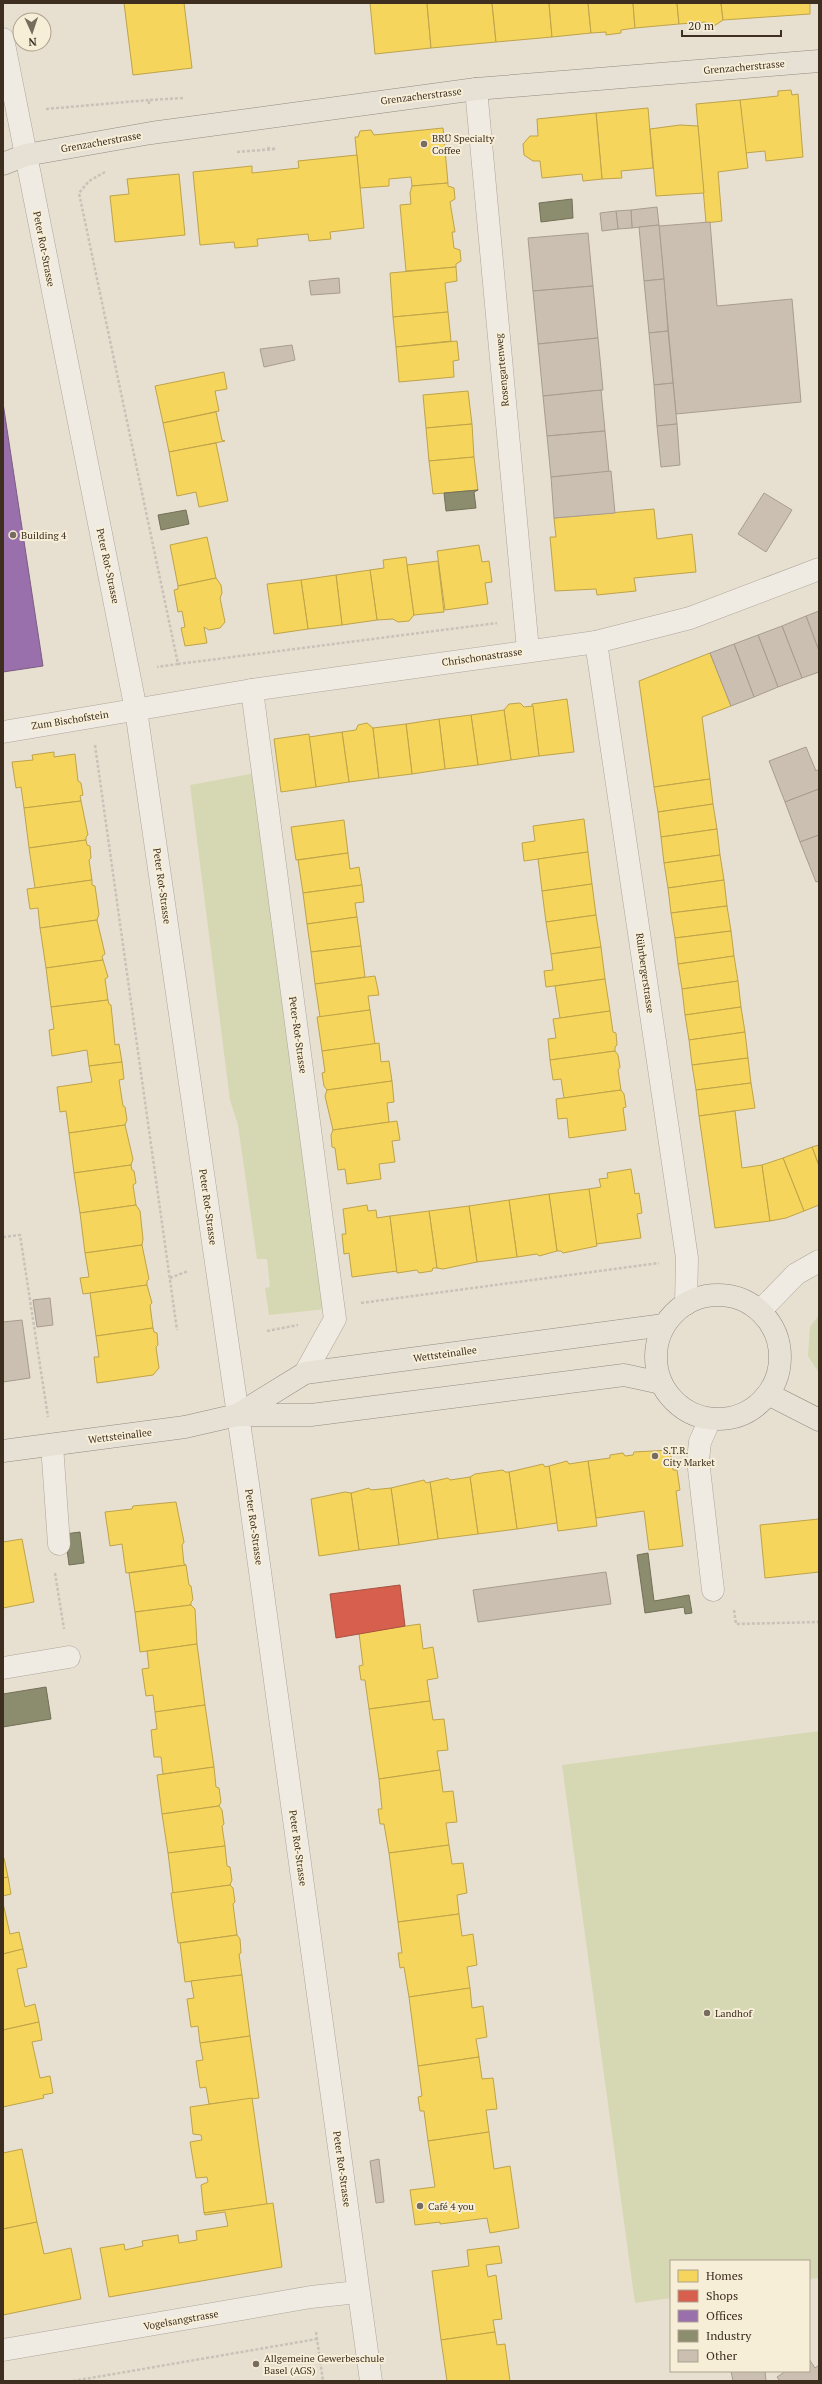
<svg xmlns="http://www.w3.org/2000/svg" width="822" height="2384" font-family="'PT Serif',serif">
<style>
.green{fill:#d6d7b3}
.homes{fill:#f6d55c;stroke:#bea34a}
.shops{fill:#d6604d;stroke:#a85140}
.offices{fill:#9970ab;stroke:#7d5c81}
.industry{fill:#8c8c6e;stroke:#747057}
.building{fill:#cbbfb2;stroke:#a89c90}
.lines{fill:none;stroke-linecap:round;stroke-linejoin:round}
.minor-casing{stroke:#ada599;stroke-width:23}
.major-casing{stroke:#928b80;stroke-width:23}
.path{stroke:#c8c2b9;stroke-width:2.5;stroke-dasharray:3 2;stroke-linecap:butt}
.minor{stroke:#efebe3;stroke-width:22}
.major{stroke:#e6e1d4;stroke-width:22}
.poi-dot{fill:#786c5e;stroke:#f7eed8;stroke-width:1.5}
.labels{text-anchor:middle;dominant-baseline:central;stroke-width:4;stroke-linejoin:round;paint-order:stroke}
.street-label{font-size:10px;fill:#3d2e20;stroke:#f7eed8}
.poi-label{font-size:10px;fill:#3d2e20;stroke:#f7eed8;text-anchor:start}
</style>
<rect width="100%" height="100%" fill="#e7e0d1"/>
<!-- green -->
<g class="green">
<polygon points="256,773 326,1309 269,1315 265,1288 270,1287 267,1259 257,1259 238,1125 230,1100 190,785"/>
<polygon points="819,1315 819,1373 808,1356 810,1327"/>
<polygon points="819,1731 819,2278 809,2279 809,2261 671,2261 671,2298 635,2303 562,1765"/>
</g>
<!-- homes -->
<g class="homes">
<polygon points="124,3 184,3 192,68 133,75"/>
<polygon points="370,3 427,3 431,48 375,54"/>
<polygon points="427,3 492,3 496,42 431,48"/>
<polygon points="492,3 549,3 552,37 496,42"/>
<polygon points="549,3 588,3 591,33 552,37"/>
<polygon points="588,3 633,3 635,28 621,30 621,33 606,35 606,32 591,33"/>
<polygon points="633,3 677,3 679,24 635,28"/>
<polygon points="677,3 721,3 723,20 714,26 705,22 679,24"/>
<polygon points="721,3 810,3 810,14 723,20"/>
<polygon points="791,90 792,95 798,94 803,157 766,161 765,151 745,153 740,100 778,96 778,91"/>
<polygon points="740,100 748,168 718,172 722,221 706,223 696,104"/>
<polygon points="648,108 653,168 621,171 622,178 602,179 596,113"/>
<polygon points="596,113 602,179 583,181 582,174 542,178 540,161 533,161 524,155 523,144 530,136 538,136 537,119"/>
<polygon points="680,125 698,126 704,193 656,196 650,129"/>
<polygon points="443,128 448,183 412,186 411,177 389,179 389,186 360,188 355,137 358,137 360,131 371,130 374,135"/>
<polygon points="357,155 364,228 330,232 331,239 309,241 308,234 257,239 258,246 235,248 234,242 200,245 193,172 252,166 252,173 299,168 298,161"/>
<polygon points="179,174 185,235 115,242 110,196 129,194 127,179"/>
<polygon points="448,183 448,186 454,188 455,199 450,202 455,232 452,232 454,248 460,250 461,261 456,264 456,267 406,271 400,205 411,204 410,193 412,186"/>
<polygon points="456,267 457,281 445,283 448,312 393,317 390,273"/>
<polygon points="448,312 451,341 396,347 393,317"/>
<polygon points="457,341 459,360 453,361 454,377 399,382 396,347"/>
<polygon points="224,372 227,389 215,391 219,411 163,423 155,386"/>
<polygon points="468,391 472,424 426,428 423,395"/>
<polygon points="216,412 222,440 225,441 169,452 163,423"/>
<polygon points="472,424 474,457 429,461 426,428"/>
<polygon points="216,443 228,501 199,507 196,492 177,496 169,452"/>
<polygon points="474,457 478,490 433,494 429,461"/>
<polygon points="654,509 657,539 692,534 696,572 634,578 636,591 597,595 596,589 555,591 550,537 556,537 554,518"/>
<polygon points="207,537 216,578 178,586 170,545"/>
<polygon points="479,545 482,562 489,561 492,582 485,583 488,604 445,610 437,551"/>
<polygon points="406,557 414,615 409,621 398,622 393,619 377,620 370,570 384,568 383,560"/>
<polygon points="438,561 444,612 414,615 407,565"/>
<polygon points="370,570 377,620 342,625 336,575"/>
<polygon points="336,575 342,625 308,629 301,580"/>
<polygon points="216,578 221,585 222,593 220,598 225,622 220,628 209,630 204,627 207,643 185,646 181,628 185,627 182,611 178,612 174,590 178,589 178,586"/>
<polygon points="301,580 308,629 274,634 267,584"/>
<polygon points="710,653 731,706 702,717 710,779 654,787 639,681"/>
<polygon points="567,699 574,752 539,756 532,704"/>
<polygon points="520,703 524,707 533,706 539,756 511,760 504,710 509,704"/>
<polygon points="504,710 511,760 478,765 471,715"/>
<polygon points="471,715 478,765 445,769 439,719"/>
<polygon points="439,719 445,769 412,774 406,724"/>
<polygon points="367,723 373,728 379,778 349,782 342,732 356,730 358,725"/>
<polygon points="406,724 412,774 379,778 373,728"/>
<polygon points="342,732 349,782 316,787 309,737"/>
<polygon points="309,734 316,787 281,792 274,739"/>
<polygon points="54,752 54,757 75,754 78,781 81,783 83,795 80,796 81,801 24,808 21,787 16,788 12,762 33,760 32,755"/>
<polygon points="710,779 713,804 658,812 654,787"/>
<polygon points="81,801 88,835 86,837 86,840 29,848 24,808"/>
<polygon points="713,804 717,829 661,837 658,812"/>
<polygon points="584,819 588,852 524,861 522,843 535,841 533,826"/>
<polygon points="344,820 348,853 296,860 291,827"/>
<polygon points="717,829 720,855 664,863 661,837"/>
<polygon points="86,840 87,845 90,846 91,858 89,860 92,880 35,888 29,848"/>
<polygon points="588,852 592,884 542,891 538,859"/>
<polygon points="348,853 350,869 359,867 362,885 303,893 298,860"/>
<polygon points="720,855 724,880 668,888 664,863"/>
<polygon points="92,880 92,885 95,886 99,914 97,920 40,928 38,908 30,909 27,889"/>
<polygon points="724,880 727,906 671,913 668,888"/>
<polygon points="592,884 596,915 546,922 542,891"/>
<polygon points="362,885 364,902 355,903 357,917 307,924 303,893"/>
<polygon points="727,906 731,931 675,938 671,913"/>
<polygon points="596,915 601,947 551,954 546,922"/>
<polygon points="357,917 361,946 311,952 307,924"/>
<polygon points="97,920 105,954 102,956 103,960 46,968 40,928"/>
<polygon points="731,931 734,956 678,964 675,938"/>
<polygon points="361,946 365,977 315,984 311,952"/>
<polygon points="601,947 605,979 546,987 544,971 553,970 551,954"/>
<polygon points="734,956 738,981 682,989 678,964"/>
<polygon points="103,960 108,977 105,979 108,1000 51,1007 46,968"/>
<polygon points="375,976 379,995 368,996 370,1010 320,1017 315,984"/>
<polygon points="605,979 610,1011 560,1018 555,986"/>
<polygon points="738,981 741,1007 685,1015 682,989"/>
<polygon points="108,1000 109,1004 111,1005 115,1045 119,1044 122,1062 89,1066 87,1050 52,1056 49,1030 54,1029 51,1007"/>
<polygon points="741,1007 745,1032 689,1040 685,1015"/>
<polygon points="370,1010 375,1044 322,1051 317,1017"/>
<polygon points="610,1011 613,1032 616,1033 617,1045 615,1047 615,1051 550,1060 548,1039 556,1038 553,1019"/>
<polygon points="745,1032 748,1058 692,1065 689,1040"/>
<polygon points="379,1043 381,1062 389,1061 392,1081 327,1090 324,1086 322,1073 325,1072 322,1051"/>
<polygon points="615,1051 618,1055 620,1067 618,1070 621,1090 564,1098 561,1079 553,1080 550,1060"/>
<polygon points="748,1058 751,1083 696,1090 692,1065"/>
<polygon points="122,1062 124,1079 119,1080 123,1106 125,1107 127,1120 125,1125 69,1133 66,1111 60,1112 57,1087 92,1082 89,1066"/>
<polygon points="392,1081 394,1102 387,1103 389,1122 333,1130 325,1096 327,1090"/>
<polygon points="751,1083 755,1108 699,1116 696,1090"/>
<polygon points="621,1090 624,1094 626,1107 623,1108 626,1130 569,1138 567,1118 558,1119 556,1099"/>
<polygon points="735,1111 742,1168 762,1165 770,1221 715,1228 699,1116"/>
<polygon points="397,1121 400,1140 392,1141 395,1162 379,1164 381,1179 347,1184 345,1169 338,1170 335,1148 332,1147 331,1135 333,1130"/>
<polygon points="125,1125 133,1159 131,1165 74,1173 69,1133"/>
<polygon points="819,1145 819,1166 812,1147"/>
<polygon points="812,1147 819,1166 819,1205 804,1211 783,1158"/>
<polygon points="783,1158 804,1211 786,1218 770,1221 762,1165"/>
<polygon points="131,1165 132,1170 134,1171 136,1183 133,1185 136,1205 80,1213 74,1173"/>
<polygon points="631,1169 635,1194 639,1193 642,1213 637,1214 641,1238 596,1244 589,1189 601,1187 599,1179 608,1178 607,1173"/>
<polygon points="589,1189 597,1246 563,1253 561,1251 557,1251 549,1194"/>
<polygon points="549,1194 557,1251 539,1256 537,1254 517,1257 509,1200"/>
<polygon points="509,1200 517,1257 477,1262 469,1206"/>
<polygon points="136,1205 140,1211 143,1239 142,1245 85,1253 80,1213"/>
<polygon points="367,1205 368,1211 376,1210 377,1218 390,1216 397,1271 352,1277 349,1253 344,1254 342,1234 346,1234 343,1209"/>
<polygon points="469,1206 477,1262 443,1269 437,1268 429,1211"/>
<polygon points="429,1211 437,1268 433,1268 432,1271 419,1273 417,1270 397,1273 390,1216"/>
<polygon points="142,1245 149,1279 147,1281 147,1285 83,1294 80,1278 89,1277 85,1253"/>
<polygon points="147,1285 152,1303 150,1305 153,1328 96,1336 90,1293"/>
<polygon points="153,1328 154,1332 157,1333 158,1345 156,1347 159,1368 153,1375 97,1383 94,1357 99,1357 96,1336"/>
<polygon points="670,1450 673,1470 677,1470 680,1490 676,1491 683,1546 649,1550 644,1511 596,1518 588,1461 610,1458 610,1455 623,1453 625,1456 633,1455 634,1452"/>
<polygon points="567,1461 569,1464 588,1461 597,1526 558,1531 549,1466"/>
<polygon points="543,1464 545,1467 549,1466 557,1523 517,1529 509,1472"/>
<polygon points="503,1470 505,1472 509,1472 517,1529 478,1534 470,1477 475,1474"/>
<polygon points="470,1477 478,1534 438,1539 430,1482 448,1478 450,1480"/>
<polygon points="424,1480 426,1483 430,1482 438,1539 399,1545 391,1488"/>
<polygon points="369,1488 371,1490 391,1488 399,1545 359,1550 351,1493"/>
<polygon points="345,1492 351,1493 359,1550 319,1556 311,1499"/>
<polygon points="176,1502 184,1542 182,1545 184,1564 186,1565 126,1573 122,1544 110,1546 105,1512 132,1509 133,1506"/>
<polygon points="819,1519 819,1572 765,1578 760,1525"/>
<polygon points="22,1539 34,1602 3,1608 3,1542"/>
<polygon points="186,1565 189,1585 191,1586 193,1600 191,1602 191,1605 135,1612 129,1573"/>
<polygon points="191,1605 195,1609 197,1644 140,1652 135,1612"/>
<polygon points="420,1624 423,1649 433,1647 438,1678 427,1680 430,1701 369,1709 365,1680 361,1680 359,1666 363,1665 359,1633"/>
<polygon points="197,1644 205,1705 155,1712 153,1695 146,1696 142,1669 149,1668 147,1651"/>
<polygon points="430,1701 433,1720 444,1719 448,1750 437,1751 440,1770 379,1779 369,1709"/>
<polygon points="205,1705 214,1767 163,1774 161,1757 154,1757 151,1730 157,1729 155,1712"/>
<polygon points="214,1767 216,1787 219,1788 221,1802 219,1806 162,1814 157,1775"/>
<polygon points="440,1770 443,1792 453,1791 457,1822 446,1823 449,1845 389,1853 384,1824 380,1824 378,1809 382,1809 379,1779"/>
<polygon points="219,1806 222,1810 224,1824 222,1826 225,1846 168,1853 162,1814"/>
<polygon points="449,1845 452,1864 463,1863 467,1893 457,1895 459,1914 398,1922 389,1853"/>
<polygon points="225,1846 227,1866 230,1867 232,1880 230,1885 173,1893 168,1853"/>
<polygon points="4,1858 8,1877 3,1878 3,1859"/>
<polygon points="8,1877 11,1894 3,1896 3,1878"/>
<polygon points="230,1885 233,1888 235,1902 233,1904 237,1935 178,1943 171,1893"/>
<polygon points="3,1903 10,1934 19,1932 23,1949 3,1954"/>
<polygon points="459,1914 462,1936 473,1934 477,1965 467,1967 470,1988 409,1997 404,1967 400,1968 398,1953 402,1953 398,1922"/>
<polygon points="237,1935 240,1939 241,1953 239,1954 242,1975 185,1982 180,1943"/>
<polygon points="23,1949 27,1967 17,1969 25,2007 35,2004 39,2022 3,2030 3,1954"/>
<polygon points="242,1975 250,2036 200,2043 198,2026 191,2027 187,1999 194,1998 191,1981"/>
<polygon points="470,1988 472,2008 483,2006 487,2037 476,2039 479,2057 418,2066 409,1997"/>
<polygon points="39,2022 42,2040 32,2042 40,2078 50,2076 53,2093 43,2095 44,2098 3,2107 3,2030"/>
<polygon points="250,2036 259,2098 209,2104 206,2087 200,2088 196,2061 203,2060 200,2043"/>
<polygon points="479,2057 482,2079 493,2078 497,2109 486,2110 489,2132 428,2141 424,2111 420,2111 418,2097 422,2096 418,2066"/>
<polygon points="252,2098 267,2204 204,2213 201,2185 208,2182 207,2177 196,2178 190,2142 202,2140 201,2135 193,2134 190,2107"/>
<polygon points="489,2132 494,2169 510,2166 519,2228 490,2233 487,2218 440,2224 440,2222 415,2225 410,2190 435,2187 428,2141"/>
<polygon points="22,2149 37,2222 3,2229 3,2153"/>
<polygon points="273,2203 282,2267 109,2297 100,2248 124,2244 125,2250 143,2246 142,2241 178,2235 179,2243 197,2240 196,2231 228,2226 225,2212 205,2215 204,2213"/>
<polygon points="37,2222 44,2254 71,2248 81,2299 3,2315 3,2229"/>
<polygon points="499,2246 502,2263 486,2265 488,2277 496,2275 502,2319 493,2320 495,2332 441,2340 432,2271 469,2266 467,2250"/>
<polygon points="495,2332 497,2345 505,2344 510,2381 447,2381 441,2340"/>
</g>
<!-- shops -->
<polygon class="shops" points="400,1585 405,1626 336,1638 330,1594"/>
<!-- offices -->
<polygon class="offices" points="3,403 43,666 3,672"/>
<!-- industry -->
<g class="industry">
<polygon points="572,199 573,218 541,222 539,203"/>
<polygon points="478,490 474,492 476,508 446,511 444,493"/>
<polygon points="186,510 189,524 161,530 158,515"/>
<polygon points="80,1532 84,1563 69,1565 65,1534"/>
<polygon points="648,1553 654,1601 689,1595 692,1613 685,1614 684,1607 645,1613 637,1555"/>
<polygon points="46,1687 51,1719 3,1727 3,1694"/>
</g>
<!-- building -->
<g class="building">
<polygon points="657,207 659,225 632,228 631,210"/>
<polygon points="631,210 632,228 618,229 616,211"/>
<polygon points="616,211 618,229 602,231 600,213"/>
<polygon points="710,222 717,306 792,299 801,402 676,414 659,226"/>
<polygon points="659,225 664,279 644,281 639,227"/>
<polygon points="588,233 593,286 533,291 528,238"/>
<polygon points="339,278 340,293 311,295 309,281"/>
<polygon points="664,279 668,331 649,333 644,281"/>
<polygon points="593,286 598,338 538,344 533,291"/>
<polygon points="668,331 673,383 654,385 649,333"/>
<polygon points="598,338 603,390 543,396 538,344"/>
<polygon points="292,345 295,360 264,367 260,349"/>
<polygon points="673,383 677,424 657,426 654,385"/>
<polygon points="601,390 605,431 547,436 543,396"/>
<polygon points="677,424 680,465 661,467 657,426"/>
<polygon points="605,431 609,472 551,477 547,436"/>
<polygon points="611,471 615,513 554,518 551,477"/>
<polygon points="764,493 792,510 766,552 738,534"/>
<polygon points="819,611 819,651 806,616"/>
<polygon points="806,616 819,651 819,672 802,678 782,626"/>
<polygon points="782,626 802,678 778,687 758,635"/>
<polygon points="758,635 778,687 754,697 734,644"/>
<polygon points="734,644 754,697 731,706 710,653"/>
<polygon points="806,747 816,771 819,769 819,789 785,802 769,761"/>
<polygon points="819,789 819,835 800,842 785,802"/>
<polygon points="819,835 819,881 816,882 800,842"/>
<polygon points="50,1298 53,1325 37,1327 33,1300"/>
<polygon points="22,1320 30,1378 3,1382 3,1322"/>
<polygon points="606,1572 611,1604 478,1622 473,1590"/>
<polygon points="379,2159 384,2202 376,2203 370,2161"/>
<polygon points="809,2359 815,2368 819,2365 819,2381 780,2381 777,2377 786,2371 809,2371"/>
<polygon points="731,2371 765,2371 766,2381 733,2381"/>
</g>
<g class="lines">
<defs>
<g id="minor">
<polyline points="3,39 136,710 248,1484 371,2381"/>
<polyline points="476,89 528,650"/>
<polyline points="596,642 687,1258 686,1304"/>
<polyline points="252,690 335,1319 305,1373"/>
<polyline points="3,732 252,690 596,642 690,618 819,569"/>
<polyline points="760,1311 796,1274 819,1261"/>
<polyline points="710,1419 700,1442 698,1460 713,1590"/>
<polyline points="52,1445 59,1544"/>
<polyline points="3,1668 69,1657"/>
<polyline points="3,2350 311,2297 358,2292"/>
</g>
<g id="major">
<polyline points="3,164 26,155 151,133 476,89 819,61"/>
<circle cx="718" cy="1357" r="62"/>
<polyline points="768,1394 819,1420"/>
<polyline points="237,1415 305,1373 664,1325"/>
<polyline points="3,1451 185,1427 237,1415 311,1415 624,1375 661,1383"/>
</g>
</defs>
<!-- minor casing -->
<use href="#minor" class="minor-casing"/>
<!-- major casing -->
<use href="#major" class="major-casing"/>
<!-- path -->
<g class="path">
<polyline points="149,104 149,100 183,98"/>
<polyline points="46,109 149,100"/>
<polyline points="237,152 276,149 267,148"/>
<polyline points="105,172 89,181 79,193 178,664 157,667"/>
<polyline points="178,664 497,623"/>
<polyline points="95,745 177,1330"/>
<polyline points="3,1237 20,1235 48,1417"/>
<polyline points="170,1278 188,1271"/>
<polyline points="361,1303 659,1263"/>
<polyline points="267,1331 298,1325"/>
<polyline points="55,1573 64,1629"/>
<polyline points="734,1610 736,1624 819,1622"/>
<polyline points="316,2332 323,2381"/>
<polyline points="73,2381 317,2339"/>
</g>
<!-- minor -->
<use href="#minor" class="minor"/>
<!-- major -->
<use href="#major" class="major"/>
</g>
<!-- markers -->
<g class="poi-dot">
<circle cx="424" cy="144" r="4"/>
<circle cx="13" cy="535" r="4"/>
<circle cx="655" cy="1456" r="4"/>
<circle cx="707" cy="2013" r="4"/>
<circle cx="420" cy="2206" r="4"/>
<circle cx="256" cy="2364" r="4"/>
</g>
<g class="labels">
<!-- street labels -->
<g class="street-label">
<text transform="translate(744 67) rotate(-5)">Grenzacherstrasse</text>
<text transform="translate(421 96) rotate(-7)">Grenzacherstrasse</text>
<text transform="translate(101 142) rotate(-10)">Grenzacherstrasse</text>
<text transform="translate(44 249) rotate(79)">Peter Rot-Strasse</text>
<text transform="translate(502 370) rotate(-95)">Rosengartenweg</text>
<text transform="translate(108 566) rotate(78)">Peter Rot-Strasse</text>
<text transform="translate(482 657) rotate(-8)">Chrischonastrasse</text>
<text transform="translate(70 720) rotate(-9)">Zum Bischofstein</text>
<text transform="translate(162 886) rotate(82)">Peter Rot-Strasse</text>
<text transform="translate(645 973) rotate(82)">Rührbergerstrasse</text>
<text transform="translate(298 1035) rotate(82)">Peter-Rot-Strasse</text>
<text transform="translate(208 1207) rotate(82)">Peter Rot-Strasse</text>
<text transform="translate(445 1354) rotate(-8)">Wettsteinallee</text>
<text transform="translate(120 1436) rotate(-7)">Wettsteinallee</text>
<text transform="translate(254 1527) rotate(82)">Peter Rot-Strasse</text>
<text transform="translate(298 1848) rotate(82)">Peter Rot-Strasse</text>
<text transform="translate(342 2169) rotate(82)">Peter Rot-Strasse</text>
<text transform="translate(181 2320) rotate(-10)">Vogelsangstrasse</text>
</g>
<!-- poi labels -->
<g class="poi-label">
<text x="432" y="138">BRÜ Specialty<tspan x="432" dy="12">Coffee</tspan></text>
<text x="21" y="535">Building 4</text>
<text x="663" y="1450">S.T.R.<tspan x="663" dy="12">City Market</tspan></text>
<text x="715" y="2013">Landhof</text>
<text x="428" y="2206">Café 4 you</text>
<text x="264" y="2358">Allgemeine Gewerbeschule<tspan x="264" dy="12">Basel (AGS)</tspan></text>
</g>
</g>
<!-- border -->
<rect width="822" height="2384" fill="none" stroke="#3d2e20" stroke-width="8"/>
<!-- legend -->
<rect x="670" y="2260" width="140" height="112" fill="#f7eed8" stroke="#ada18e"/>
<rect x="678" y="2270" width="20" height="12" fill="#f6d55c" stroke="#ada18e"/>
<text x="706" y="2280" font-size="12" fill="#3d2e20">Homes</text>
<rect x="678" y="2290" width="20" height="12" fill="#d6604d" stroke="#ada18e"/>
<text x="706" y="2300" font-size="12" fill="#3d2e20">Shops</text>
<rect x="678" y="2310" width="20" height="12" fill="#9970ab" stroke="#ada18e"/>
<text x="706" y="2320" font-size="12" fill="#3d2e20">Offices</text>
<rect x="678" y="2330" width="20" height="12" fill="#8c8c6e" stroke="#ada18e"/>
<text x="706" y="2340" font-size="12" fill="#3d2e20">Industry</text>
<rect x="678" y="2350" width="20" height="12" fill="#cbbfb2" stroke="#ada18e"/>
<text x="706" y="2360" font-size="12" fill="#3d2e20">Other</text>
<!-- north arrow -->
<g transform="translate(32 32) rotate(177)"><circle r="19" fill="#f7eed8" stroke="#ada18e"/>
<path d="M0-3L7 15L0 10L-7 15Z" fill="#786c5e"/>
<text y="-6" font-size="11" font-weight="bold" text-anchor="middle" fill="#3d2e20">N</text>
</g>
<!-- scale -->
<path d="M682 30v6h99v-6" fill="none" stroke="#3d2e20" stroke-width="2"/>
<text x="688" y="30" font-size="12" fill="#3d2e20" stroke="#f7eed8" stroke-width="3" paint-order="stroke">20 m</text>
</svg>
